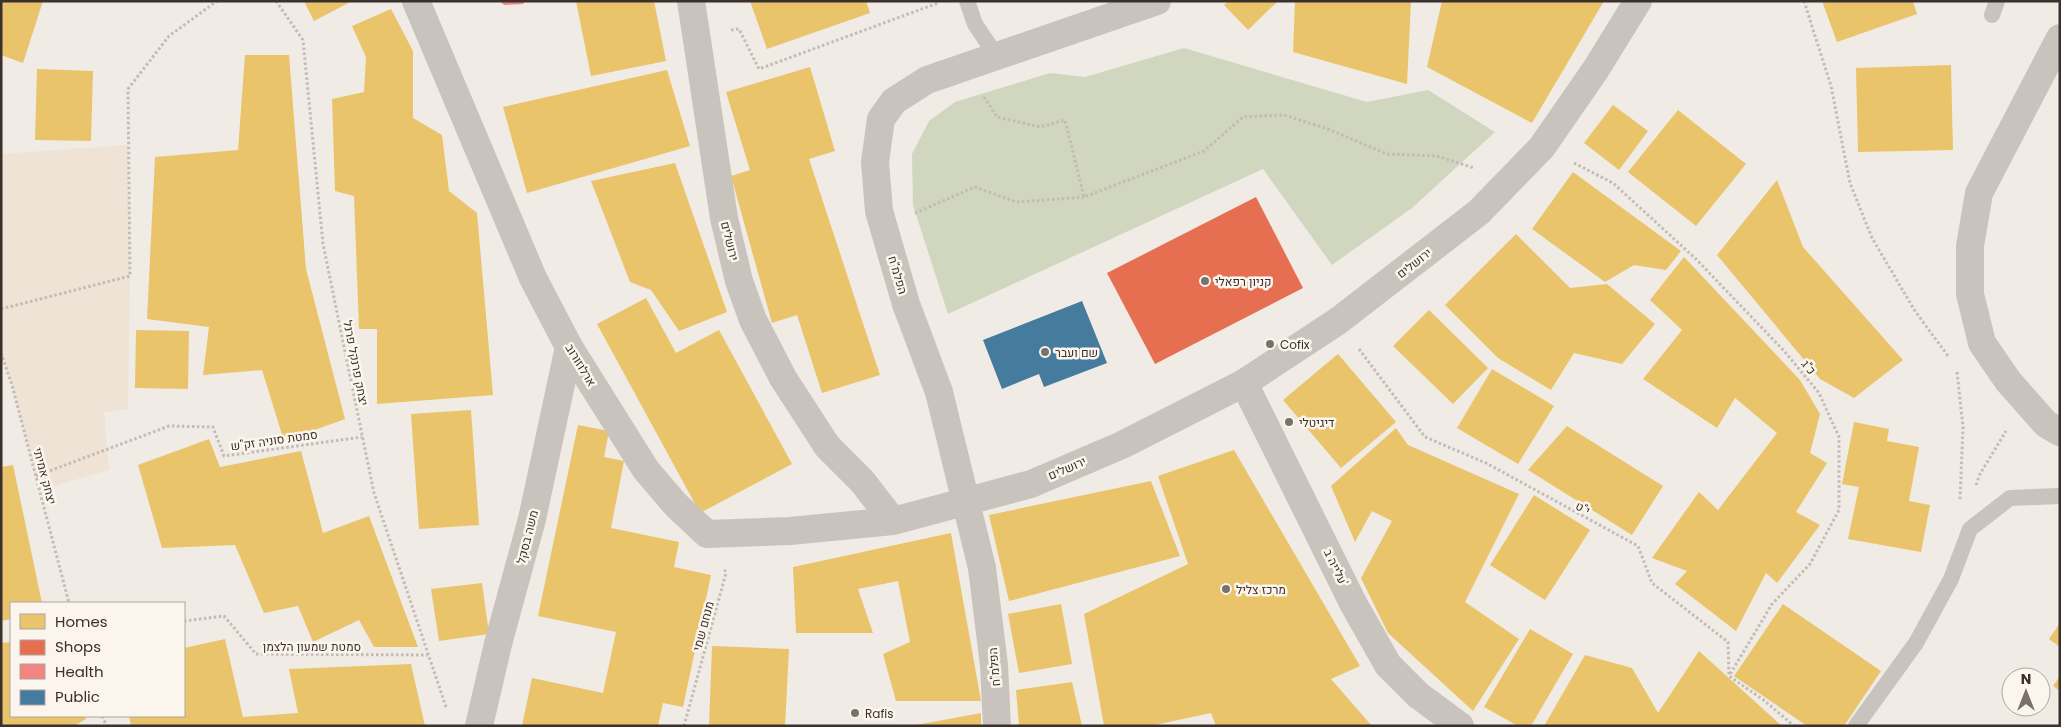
<svg xmlns="http://www.w3.org/2000/svg" width="2061" height="727" font-family="Poppins,Heebo,sans-serif">
<style>
.green{fill:#d1d6bf}
.plaza{fill:#eee3d5}
.homes{fill:#e9c46a}
.shops{fill:#e76f51}
.health{fill:#f28482}
.public{fill:#457b9d}
.lines{fill:none;stroke-linecap:round;stroke-linejoin:round}
.path{stroke:#c2bbb6;stroke-width:3;stroke-dasharray:2.5 2.5;stroke-linecap:butt}
.service{stroke:#c9c3be;stroke-width:16}
.minor{stroke:#c9c3be;stroke-width:28}
.minor-bridge{stroke:#c9c3be;stroke-width:28}
.poi-dot{fill:#7a716c;stroke:#fbf5ee;stroke-width:2}
.labels{text-anchor:middle;dominant-baseline:central;stroke-width:5;stroke-linejoin:round;paint-order:stroke}
.street-label{font-size:12px;fill:#3b302b;stroke:#fbf5ee}
.poi-label{font-size:12px;fill:#3b302b;stroke:#fbf5ee;text-anchor:start}
</style>
<rect width="100%" height="100%" fill="#f0ebe5"/>
<!-- green -->
<polygon class="green" points="1184,48 1367,102 1428,90 1495,132 1412,208 1332,265 1263,169 948,314 913,205 912,154 929,121 955,102 1050,73 1085,77"/>
<!-- plaza -->
<polygon class="plaza" points="128,145 130,276 128,409 104,412 109,470 40,490 12,385 1,353 1,154"/>
<!-- homes -->
<g class="homes">
<polygon points="1,1 43,1 23,63 1,55"/>
<polygon points="304,1 352,1 314,21"/>
<polygon points="576,1 654,1 666,61 591,76"/>
<polygon points="750,1 866,1 870,13 767,49"/>
<polygon points="1228,1 1278,1 1248,30 1224,5"/>
<polygon points="1295,1 1411,1 1407,84 1293,52"/>
<polygon points="1442,1 1604,1 1532,123 1427,67"/>
<polygon points="1822,1 1913,1 1917,14 1837,42"/>
<polygon points="391,9 413,51 413,118 442,135 449,191 477,213 493,395 377,404 377,329 359,329 354,196 335,191 332,99 364,92 366,57 352,26"/>
<polygon points="245,55 289,55 306,269 345,419 284,441 262,370 203,375 209,327 147,319 155,157 238,150"/>
<polygon points="1951,65 1953,150 1858,152 1856,68"/>
<polygon points="810,67 835,151 809,159 880,375 822,393 797,315 772,323 731,176 750,170 726,92"/>
<polygon points="37,69 93,71 91,141 35,140"/>
<polygon points="667,70 690,146 527,193 503,107"/>
<polygon points="1613,105 1648,131 1619,170 1584,143"/>
<polygon points="1678,110 1746,164 1696,226 1628,172"/>
<polygon points="675,163 727,312 679,331 651,290 630,282 591,181"/>
<polygon points="1573,172 1681,251 1666,270 1634,265 1605,282 1532,229"/>
<polygon points="1777,180 1803,247 1903,360 1854,398 1820,379 1717,255"/>
<polygon points="1516,234 1570,288 1607,284 1655,324 1622,364 1574,353 1551,390 1498,358 1445,305"/>
<polygon points="1684,257 1800,380 1820,414 1810,453 1827,463 1796,512 1820,525 1777,583 1766,573 1736,631 1675,584 1687,571 1652,558 1699,492 1718,510 1777,433 1735,398 1717,428 1643,379 1682,330 1650,300"/>
<polygon points="646,298 676,353 719,330 792,464 700,513 597,324"/>
<polygon points="1429,310 1488,368 1453,404 1393,346"/>
<polygon points="136,330 189,331 188,389 135,388"/>
<polygon points="1338,354 1396,422 1341,468 1283,400"/>
<polygon points="1492,369 1554,406 1518,464 1457,428"/>
<polygon points="471,410 479,525 419,529 411,414"/>
<polygon points="1854,422 1889,429 1887,441 1919,447 1909,501 1930,505 1921,552 1848,539 1859,487 1842,484"/>
<polygon points="578,425 609,431 604,457 624,461 611,528 679,542 674,567 711,575 683,707 663,703 658,726 522,726 532,678 603,693 616,632 538,616"/>
<polygon points="1567,426 1663,486 1632,535 1528,470"/>
<polygon points="1396,428 1408,445 1519,494 1465,602 1519,639 1473,711 1388,633 1361,578 1392,521 1372,511 1355,542 1331,486"/>
<polygon points="209,439 220,467 301,451 323,533 369,516 418,647 374,647 359,620 313,642 298,606 264,613 235,545 162,548 138,465"/>
<polygon points="1234,450 1360,666 1331,679 1372,726 1216,726 1211,713 1150,726 1104,726 1084,614 1188,564 1158,476"/>
<polygon points="13,465 42,603 11,603 11,619 1,621 1,467"/>
<polygon points="1151,481 1180,556 1009,601 989,515"/>
<polygon points="1534,495 1590,530 1545,600 1490,565"/>
<polygon points="951,533 981,701 896,701 883,654 910,642 898,581 858,589 873,633 796,633 793,567"/>
<polygon points="482,583 489,634 439,641 431,589"/>
<polygon points="1061,604 1072,664 1019,673 1008,614"/>
<polygon points="1783,604 1881,671 1844,726 1807,726 1734,676"/>
<polygon points="2060,623 2060,647 2049,639"/>
<polygon points="1530,629 1573,654 1531,726 1518,726 1484,707"/>
<polygon points="225,639 243,717 298,713 289,669 411,664 425,726 131,726 129,716 184,716 184,648"/>
<polygon points="11,642 11,716 85,716 86,719 74,726 1,726 1,643"/>
<polygon points="712,646 789,649 785,726 709,726"/>
<polygon points="1699,651 1782,726 1544,726 1585,655 1632,668 1658,713"/>
<polygon points="2060,676 2060,691 2053,686"/>
<polygon points="1072,682 1082,726 1019,726 1016,690"/>
<polygon points="981,713 981,726 916,726 916,725"/>
</g>
<!-- shops -->
<polygon class="shops" points="1256,197 1303,288 1155,364 1107,273"/>
<!-- health -->
<polygon class="health" points="500,1 525,1 523,4 504,5"/>
<!-- public -->
<polygon class="public" points="1082,301 1107,363 1044,387 1039,374 1002,389 983,340"/>
<g class="lines">
<!-- path -->
<g class="path">
<polyline points="276,1 303,40 323,244 374,493 446,707"/>
<polyline points="1804,1 1831,86 1850,183 1872,238 1915,311 1948,356"/>
<polyline points="731,30 739,29 759,69 938,3"/>
<polyline points="984,97 997,117 1040,127 1065,120 1084,197 1204,151 1243,117 1284,115 1328,129 1387,154 1437,156 1474,168"/>
<polyline points="1574,163 1613,183 1696,259 1785,352 1819,393 1839,437 1839,510 1810,564 1772,604 1729,676"/>
<polyline points="915,213 975,187 1016,202 1084,197"/>
<polyline points="1,309 130,276 128,89 169,36 217,1"/>
<polyline points="1359,349 1425,437 1486,463 1638,546 1652,583 1728,642 1729,676 1765,701 1794,726"/>
<polyline points="1,353 12,385 69,603"/>
<polyline points="1957,372 1963,427 1960,500"/>
<polyline points="36,476 169,426 213,427 224,456 362,437"/>
<polyline points="1976,485 1980,474 2006,431"/>
<polyline points="184,621 224,616 256,654 428,655"/>
<polyline points="102,716 107,726"/>
<polyline points="684,726 726,573 724,568"/>
</g>
<!-- service -->
<g class="service">
<polyline points="967,1 975,24 997,57"/>
<polyline points="1992,15 1997,1"/>
<polyline points="1856,726 1916,643 1951,579 1970,529 2010,498 2060,496"/>
</g>
<!-- minor -->
<g class="minor">
<polyline points="416,1 533,278 569,347 646,470 676,505 707,534 790,531 893,521 1031,484 1122,445 1244,383 1338,321 1479,212 1542,147 1596,69 1638,1"/>
<polyline points="691,1 724,218 739,281 753,320 783,378 827,446 862,481 893,521"/>
<polyline points="2060,38 1979,193 1970,246 1970,294 1982,343 2008,381 2046,424 2060,432"/>
<polyline points="1244,383 1353,603 1388,665 1418,695 1460,726"/>
<polyline points="939,392 906,304 879,211 875,162 881,119 894,101 927,80 1157,1"/>
<polyline points="982,568 994,665 997,726"/>
<polyline points="479,726 498,644 532,519 569,347"/>
</g>
<!-- minor-bridge -->
<polyline class="minor-bridge" points="939,392 982,568"/>
</g>
<!-- markers -->
<g class="poi-dot">
<circle cx="1205" cy="281" r="5"/>
<circle cx="1270" cy="344" r="5"/>
<circle cx="1045" cy="352" r="5"/>
<circle cx="1289" cy="422" r="5"/>
<circle cx="1226" cy="589" r="5"/>
<circle cx="855" cy="713" r="5"/>
</g>
<g class="labels">
<!-- street labels -->
<g class="street-label">
<text transform="translate(730 241) rotate(76)">ירושלים</text>
<text transform="translate(1414 263) rotate(-38)">ירושלים</text>
<text transform="translate(898 275) rotate(73)">הפלמ"ח</text>
<text transform="translate(356 363) rotate(79)">יצחק פרנקל פרנל</text>
<text transform="translate(581 365) rotate(59)">ארלוזורוב</text>
<text transform="translate(1809 367) rotate(50)">כ"ג</text>
<text transform="translate(274 440) rotate(-8)">סמטת סוניה זק"ש</text>
<text transform="translate(1067 468) rotate(-23)">ירושלים</text>
<text transform="translate(45 476) rotate(75)">יצחק אמיתי</text>
<text transform="translate(1583 508) rotate(28)">י"ט</text>
<text transform="translate(527 537) rotate(-76)">משה בסקל</text>
<text transform="translate(1336 567) rotate(64)">עלייה ב'</text>
<text transform="translate(703 626) rotate(-75)">מנחם שמי</text>
<text x="312" y="646">סמטת שמעון הלצמן</text>
<text transform="translate(994 667) rotate(-95)">הפלמ"ח</text>
</g>
<!-- poi labels -->
<g class="poi-label">
<text x="1215" y="281">קניון רפאלי</text>
<text x="1280" y="344">Cofix</text>
<text x="1055" y="352">שם ועבר</text>
<text x="1299" y="422">דיגיטלי</text>
<text x="1236" y="589">מרכז צליל</text>
<text x="865" y="713">Rafis</text>
</g>
</g>
<!-- border -->
<rect width="2061" height="727" fill="none" stroke="#3b302b" stroke-width="5"/>
<!-- legend -->
<rect x="10" y="602" width="175" height="115" fill="#fbf5ee" stroke="#aea6a0"/>
<rect x="20" y="614" width="25" height="15" fill="#e9c46a" stroke="#aea6a0"/>
<text x="55" y="627" font-size="15" fill="#3b302b">Homes</text>
<rect x="20" y="640" width="25" height="15" fill="#e76f51" stroke="#aea6a0"/>
<text x="55" y="652" font-size="15" fill="#3b302b">Shops</text>
<rect x="20" y="664" width="25" height="15" fill="#f28482" stroke="#aea6a0"/>
<text x="55" y="677" font-size="15" fill="#3b302b">Health</text>
<rect x="20" y="690" width="25" height="15" fill="#457b9d" stroke="#aea6a0"/>
<text x="55" y="702" font-size="15" fill="#3b302b">Public</text>
<!-- north arrow -->
<g transform="translate(2026 692)"><circle r="24" fill="#fbf5ee" stroke="#aea6a0"/>
<path d="M0-4L9 19L0 12L-9 19Z" fill="#7a716c"/>
<text y="-8" font-size="14" font-weight="bold" text-anchor="middle" fill="#3b302b">N</text>
</g>
</svg>
